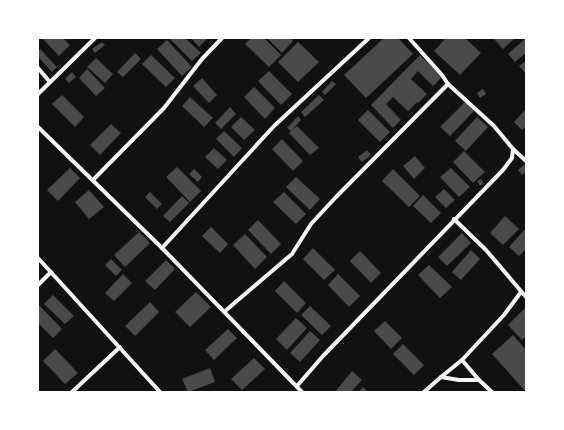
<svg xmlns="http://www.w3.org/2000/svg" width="564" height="430" font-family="Karla,sans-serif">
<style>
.building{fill:#4a4a4a}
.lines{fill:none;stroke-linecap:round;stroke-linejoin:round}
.minor{stroke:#f5f5f5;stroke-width:4}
</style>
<rect width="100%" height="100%" fill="#111"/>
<!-- building -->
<g class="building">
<polygon points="42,38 63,38 70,45 59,56"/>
<polygon points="169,38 185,38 201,53 192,61"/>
<polygon points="191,38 208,38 199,47"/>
<polygon points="251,38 264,38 281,55 269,67 245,44"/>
<polygon points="267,38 290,38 293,41 282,53"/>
<polygon points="384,38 398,38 413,54 366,98 344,75"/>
<polygon points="446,38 465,38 481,53 460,75 434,51"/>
<polygon points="495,38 515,38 503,49 494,39"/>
<polygon points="526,38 526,53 515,62 508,54"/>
<polygon points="167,40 192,67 182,76 157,49"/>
<polygon points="102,42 105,45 95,53 92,49"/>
<polygon points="298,42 319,62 298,82 278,62"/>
<polygon points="40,49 57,67 52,72 38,57 38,51"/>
<polygon points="135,53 141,59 123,77 117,72"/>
<polygon points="151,55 175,78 166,87 142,64"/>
<polygon points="420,55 442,77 433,86 418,71 411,79 427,94 418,103 398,83 417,102 408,111 393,97 386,104 401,120 393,128 371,105"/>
<polygon points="96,58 113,74 105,83 87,67"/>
<polygon points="526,61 526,74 519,66"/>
<polygon points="87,69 105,88 96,96 79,78"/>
<polygon points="269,71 292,94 281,105 258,81"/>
<polygon points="72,72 76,77 69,83 65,79"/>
<polygon points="202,78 217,95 209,103 193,86"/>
<polygon points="332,81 336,84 325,95 322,92"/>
<polygon points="254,87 275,108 265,119 244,97"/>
<polygon points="483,89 486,94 480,98 477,93"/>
<polygon points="62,95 84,117 75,127 52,104"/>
<polygon points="319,95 324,100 305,117 301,112"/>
<polygon points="190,97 213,118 204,127 182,106"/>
<polygon points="465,102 474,111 450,136 440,127"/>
<polygon points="230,107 236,114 221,129 215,123"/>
<polygon points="526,109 526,126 522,130 514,122"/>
<polygon points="368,110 390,132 380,142 358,120"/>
<polygon points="298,116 301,120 291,131 297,126 319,148 310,155 289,133 291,131 287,128"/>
<polygon points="241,117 255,130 244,140 231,127"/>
<polygon points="477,117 488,127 466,151 455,141"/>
<polygon points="111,124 121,133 100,155 90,145"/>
<polygon points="224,131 242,148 234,157 216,139"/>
<polygon points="282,139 303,161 293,171 272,149"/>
<polygon points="214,148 227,160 218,169 205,157"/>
<polygon points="367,150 371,155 362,162 358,157"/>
<polygon points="464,151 485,172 473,183 453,162"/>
<polygon points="415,156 425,168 414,179 403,166"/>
<polygon points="525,164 526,166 526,172 522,175 518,170"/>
<polygon points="177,167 201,191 190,202 166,177"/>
<polygon points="70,168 80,178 58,201 47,190"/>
<polygon points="451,168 470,187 459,197 440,177"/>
<polygon points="194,169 202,177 198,182 189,174"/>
<polygon points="393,169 420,196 409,207 382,181"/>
<polygon points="296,177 320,199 310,210 286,187"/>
<polygon points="481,179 484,184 480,186 477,181"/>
<polygon points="444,189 455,200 446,208 435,197"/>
<polygon points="89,190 104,207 89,219 75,202"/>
<polygon points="150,192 162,204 157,209 145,197"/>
<polygon points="284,192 306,214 296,224 273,202"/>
<polygon points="423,195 441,213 431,223 413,206"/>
<polygon points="182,196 189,203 170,222 163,216"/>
<polygon points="505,216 519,229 503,245 490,233"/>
<polygon points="258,220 281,244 271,254 248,230"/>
<polygon points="211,227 228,244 220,253 202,236"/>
<polygon points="526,228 526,249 519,256 509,247"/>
<polygon points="139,232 150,243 125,267 114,255"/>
<polygon points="462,233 471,243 447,266 438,257"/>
<polygon points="245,234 267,257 255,269 233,245"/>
<polygon points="313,248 335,270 324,280 303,259"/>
<polygon points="471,250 480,259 461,280 452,272"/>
<polygon points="360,251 381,273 371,283 350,261"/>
<polygon points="111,259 122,270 116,276 105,265"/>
<polygon points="166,260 175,269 155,290 145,281"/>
<polygon points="429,265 452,287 440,298 418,275"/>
<polygon points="123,274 132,283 114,301 105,293"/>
<polygon points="338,274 360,296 349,307 328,285"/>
<polygon points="284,281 306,303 297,313 275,291"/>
<polygon points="196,292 211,307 190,327 175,312"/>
<polygon points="53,295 74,316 65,324 44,304"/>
<polygon points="150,302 159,312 135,336 125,326"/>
<polygon points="38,304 62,329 53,338 38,323"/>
<polygon points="310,306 331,326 322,335 301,315"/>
<polygon points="526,307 526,336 522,340 508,325"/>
<polygon points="296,318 307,328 287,350 276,339"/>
<polygon points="385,321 402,338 391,349 374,331"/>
<polygon points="228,329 237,338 214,360 205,350"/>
<polygon points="310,331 320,340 300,362 290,353"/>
<polygon points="513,335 526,350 526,392 492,354"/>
<polygon points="403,344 424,365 414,375 393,354"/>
<polygon points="55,349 78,373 65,384 43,361"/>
<polygon points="254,358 265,369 242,390 231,379"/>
<polygon points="210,368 215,382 188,392 182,379"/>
<polygon points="352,371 362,380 351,392 335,392"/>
<polygon points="363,387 368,392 358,392"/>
</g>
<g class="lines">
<!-- minor -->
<g class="minor">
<polyline points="409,38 442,75 448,84 494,126 513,149 526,161"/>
<polyline points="38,68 49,81"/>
<polyline points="38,94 95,38"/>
<polyline points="38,127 162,248 302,392"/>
<polyline points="93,180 164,108 202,59 222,38"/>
<polyline points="454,219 486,250 526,297"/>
<polyline points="162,248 274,126 369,38"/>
<polyline points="38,258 160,392"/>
<polyline points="38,285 51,272"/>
<polyline points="224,312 292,254 311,224 336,197 448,84"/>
<polyline points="462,360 479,380"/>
<polyline points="441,377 462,360 504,315 521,292"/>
<polyline points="297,386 323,356 503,170 512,158 513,149"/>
<polyline points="72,392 120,347"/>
<polyline points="424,392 441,377 459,380 479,380 492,392"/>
</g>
</g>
<!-- border -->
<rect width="564" height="430" fill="none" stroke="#ffffff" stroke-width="78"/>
</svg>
